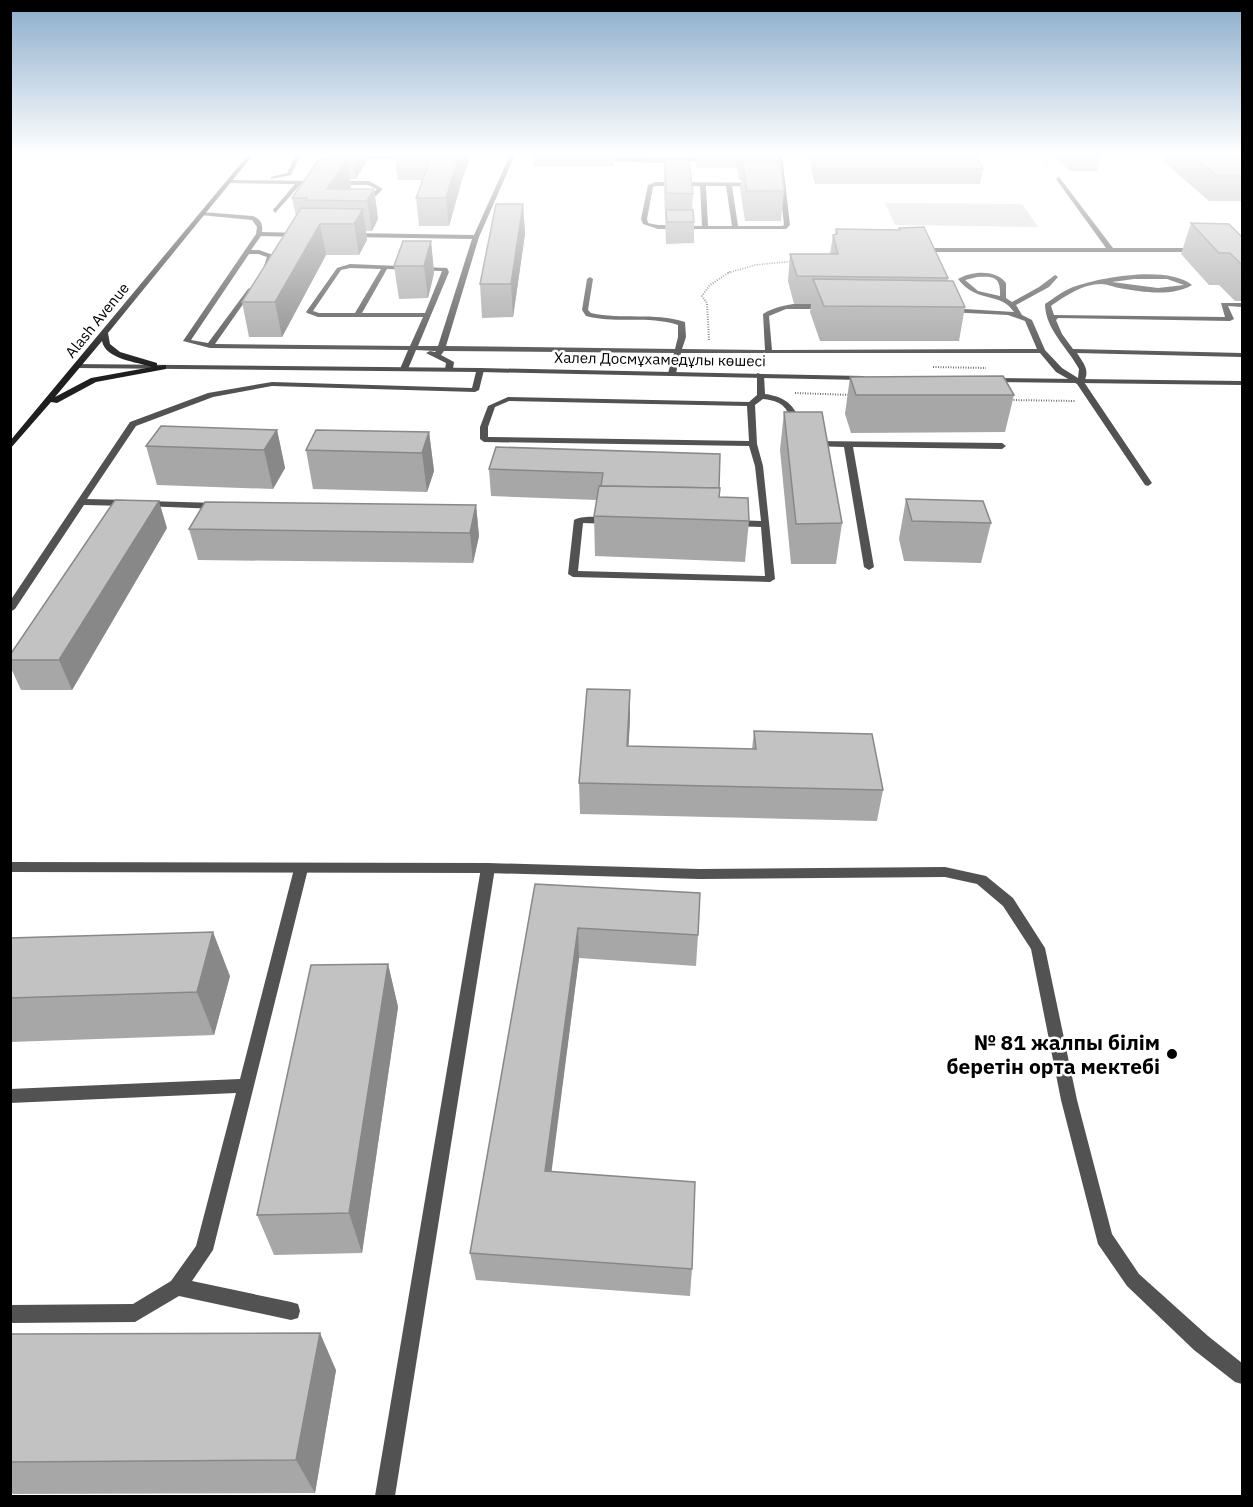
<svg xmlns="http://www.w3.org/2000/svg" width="1253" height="1507" font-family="'IBM Plex Sans',sans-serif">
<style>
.green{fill:#d9d9d9}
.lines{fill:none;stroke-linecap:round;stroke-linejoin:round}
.path-far1{stroke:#747474;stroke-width:1.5;stroke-dasharray:1 1.5;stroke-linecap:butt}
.path{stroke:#747474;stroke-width:2;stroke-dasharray:1 1.5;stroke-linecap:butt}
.service{fill:#525252;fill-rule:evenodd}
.minor{fill:#525252;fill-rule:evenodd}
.tertiary{fill:#525252;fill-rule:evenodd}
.secondary{fill:#1f1f1f;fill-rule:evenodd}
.wall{fill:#a7a7a7}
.shaded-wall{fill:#888}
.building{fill:#c2c2c2;stroke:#888;stroke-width:1.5}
.poi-dot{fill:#000;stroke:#fff;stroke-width:2}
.labels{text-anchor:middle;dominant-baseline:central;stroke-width:5;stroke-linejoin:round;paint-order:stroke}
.far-street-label{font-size:15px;fill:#000;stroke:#fff}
.near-poi-label{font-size:21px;font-weight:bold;fill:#000;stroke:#fff;text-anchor:end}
</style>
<rect width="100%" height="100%" fill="#fff"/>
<!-- green -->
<polygon class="green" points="885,203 1022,204 1038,227 895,225"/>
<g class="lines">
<!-- path-far1 -->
<g class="path-far1">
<polyline points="1038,155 1051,170"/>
<polyline points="819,256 835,253"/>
<polyline points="728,273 755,265 794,261"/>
</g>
<!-- path -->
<g class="path">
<polyline points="709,340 707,303 702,296 710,285 731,271"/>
<polyline points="933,367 986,368"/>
<polyline points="795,393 851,395"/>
<polyline points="1011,400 1075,401"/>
</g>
<!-- service -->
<g class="service">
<polygon points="296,155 301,155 291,175 271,179 271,177 287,173"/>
<path d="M510 155H515L479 237 446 346 675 349 678 337V325C648 315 616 324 586 316L582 310 587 279 590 277 593 279 588 310 591 313C622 320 653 312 685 322L686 337 682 349 765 350 763 314C778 304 813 299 829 307L826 309H786L769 316 772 350 1037 349 1025 321 1008 315 948 312 945 310 948 308 1014 312C1000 291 977 304 958 279 971 271 996 269 1006 283V298L1012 302 1039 287 1055 275 1058 277 1049 287 1016 305 1022 315 1032 320 1045 350 1062 368 1078 378 1079 369C1068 348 1045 329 1045 304 1054 298 1063 291 1073 287 1101 277 1168 265 1192 285 1173 297 1141 292 1119 288 1114 287 1107 284 1101 284 1083 284 1065 296 1051 306L1054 315 1225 317 1221 303H1242V307L1228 306 1234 319 1230 321 1058 318 1056 320 1062 334 1073 349 1242 353V357L1077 353C1084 364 1090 370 1084 382L1152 483 1148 486 1145 485 1077 384 1056 372 1040 353H681L676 373 672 375 668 373 674 353 444 351 441 355 454 362 453 369 449 371 445 369 446 363 426 353 430 351 435 352 436 351 416 350 408 369 404 371 400 369 408 350 210 348 183 341 256 234 257 227 252 220 200 215 202 212 253 216C261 219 263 224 262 232L300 233 303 235 300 237 261 236 251 250H259L273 255 269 269 266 271 263 269 267 257 258 254H249L191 340 208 343 248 289 250 288 253 290 215 344 410 346 423 317H318L307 313 306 312 337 268 350 264 447 268 449 272 418 346H438L472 239 351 237 348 235 351 233 474 235ZM350 268 381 269 355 313H319L313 311 341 270ZM387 269 442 271 425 313H362ZM977 277C994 276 1001 277 1000 296L978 291 965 280ZM1134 279H1167L1184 285 1158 288 1112 282Z"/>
<path d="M579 155 676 158 717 155C692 169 622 160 591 160Z"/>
<path d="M776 155H782L790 225 786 229H658L643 224 641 219 648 185 656 182 780 183ZM656 186H700L702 226 658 225 648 223 647 219 653 187ZM706 186H726L732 226H708ZM732 186 780 187 784 225 782 226H738Z"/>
<polygon points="1059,177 1113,248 1199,248 1202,250 1199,252 920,252 917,250 920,248 1106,248 1056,179"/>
<polygon points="228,180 317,181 320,183 301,184 275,213 273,210 295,184 226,183"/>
<polygon points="369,181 383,189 364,207 362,204 377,189 368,185 335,185 332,183 335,181"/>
<path d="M757 373 764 375 765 394C786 397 795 405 802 426L795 428C786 408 786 402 763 399L755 405 757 444 763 466 775 579 770 582 573 577 568 574 574 520C582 515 606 516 614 521L609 524 583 523 578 571 765 576 761 527 734 526 729 523 734 520 761 521 755 466 749 446 484 442 480 439V427L488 406 508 397 749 402 757 395ZM509 401 747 406 749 441 488 437V427L495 407Z"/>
<polygon points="813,441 1002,443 1006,446 1002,449 853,447 874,567 869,570 864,567 844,447 810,446 810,442"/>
<polygon points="488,863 493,865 495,868 395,1496 375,1496 481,868 483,865"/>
<polygon points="301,864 306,866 308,869 213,1250 192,1281 291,1302 298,1304 300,1311 298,1318 291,1320 179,1296 135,1322 10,1323 10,1305 133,1304 171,1281 196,1246 236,1093 10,1103 10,1089 240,1079 294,869 296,866"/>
</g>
<!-- minor -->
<g class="minor">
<polygon points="477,368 484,370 479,390 475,392 272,386 213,397 136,426 87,499 128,500 133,503 128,506 84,505 15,609 10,612 10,601 130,422 208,393 272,382 472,388"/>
<polygon points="146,501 218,503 223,506 218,509 143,506 143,502"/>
<polygon points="10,862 488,863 699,869 945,867 986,876 1013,898 1045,948 1077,1100 1112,1234 1139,1274 1208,1336 1242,1363 1242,1384 1235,1382 1194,1350 1127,1286 1098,1244 1061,1100 1031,949 1003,906 977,884 945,877 699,879 488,873 10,872"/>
</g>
<!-- tertiary -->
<g class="tertiary">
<polygon points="74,364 480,368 863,376 867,378 863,380 480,372 77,368 74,368"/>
<polygon points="989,378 1242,381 1242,385 992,382 988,380"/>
</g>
<!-- secondary -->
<path class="secondary" d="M248 155H253L108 333 110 344 120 352 157 363V366L166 365V369L96 382 57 403 51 402 10 449V441ZM102 341C105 359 137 362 152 367L91 378 55 397Z"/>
</g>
<!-- wall -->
<g class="wall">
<polygon points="327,155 471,155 462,180 449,226 419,226 416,198 423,180 398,180 395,159 368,159 356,179 350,179 351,187 350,189 374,189 378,219 372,231 366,231 367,240 359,255 326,255 282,337 249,337 242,302 296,216 292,198 327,158"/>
<rect x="534" y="155" width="80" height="11"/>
<polygon points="696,155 777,155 784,191 781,221 745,221 740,188 741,180 739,180 737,168 696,168"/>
<polygon points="808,155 975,155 983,169 980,184 815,184"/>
<polygon points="1055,155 1101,155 1097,171 1069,171"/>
<polygon points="1166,155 1242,155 1242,201 1209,201 1164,162"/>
<polygon points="665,160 693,194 692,210 694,222 694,243 666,244 664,188"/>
<polygon points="523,204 525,234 513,317 482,318 480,284"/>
<polygon points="1191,223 1242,237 1242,301 1235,301 1219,285 1209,285 1181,254"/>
<polygon points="899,228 948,278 948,281 965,307 959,341 820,341 810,312 811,304 794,304 788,281 790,254 830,254 833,235 835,234 836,229 899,230"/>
<polygon points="431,241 434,273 428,298 399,299 394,266"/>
<polygon points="850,377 1014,395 1005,432 851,433 845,414"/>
<polygon points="784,412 842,523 836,564 791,564 780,450"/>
<polygon points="277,430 285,468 273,489 157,485 146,446"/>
<polygon points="429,432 434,471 427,492 313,489 306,450"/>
<polygon points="496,447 719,497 749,521 745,562 595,556 594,516 597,500 491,496 489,469"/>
<polygon points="906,499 991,523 981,563 904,561 899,539"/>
<polygon points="476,505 479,536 473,563 198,560 189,529"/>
<polygon points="167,528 72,690 21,690 10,666 10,655"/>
<polygon points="630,720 628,746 752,749 754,731 883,790 877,821 580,814 579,783"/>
<polygon points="535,884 698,935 696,966 579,958 551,1171 692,1269 690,1296 476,1280 470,1253"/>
<polygon points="10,938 230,976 214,1035 10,1042"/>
<polygon points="388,964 398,1007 362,1253 274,1255 257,1215"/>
<polygon points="10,1334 336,1370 315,1493 10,1494"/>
</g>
<!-- shaded-wall -->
<g class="shaded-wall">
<polygon points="353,155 368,155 368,159 356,179"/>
<polygon points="459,155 471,155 462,180 449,226 446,198"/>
<polygon points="347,159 351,187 343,201 327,189"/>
<polygon points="374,189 378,219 372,231 367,201"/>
<polygon points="523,204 525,234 513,317 511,284"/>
<polygon points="363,209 367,240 359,255 354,224"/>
<polygon points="320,224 326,255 282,337 275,302"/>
<polygon points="431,241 434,273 428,298 424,266"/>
<polygon points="277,430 285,468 273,489 264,450"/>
<polygon points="429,432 434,471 427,492 422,453"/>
<polygon points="159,501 167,528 72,690 59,660"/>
<polygon points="476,505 479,536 473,563 470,533"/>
<polygon points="630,690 630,720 627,776 627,746"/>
<polygon points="578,928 579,958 548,1199 545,1171"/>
<polygon points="213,932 230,976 214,1035 197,992"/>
<polygon points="388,964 398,1007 362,1253 349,1213"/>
<polygon points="320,1333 336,1370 315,1493 296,1460"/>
</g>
<!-- building -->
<g class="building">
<polygon points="432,155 459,155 446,198 416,198"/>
<polygon points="739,155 777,155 779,161 742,160 742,161 740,161"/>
<polygon points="813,155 975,155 983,169 816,169"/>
<polygon points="1192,155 1242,155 1242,176 1217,176"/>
<polygon points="320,158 347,159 327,189 374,189 367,201 306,200 307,198 292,198"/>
<polygon points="665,160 689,160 693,194 666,193"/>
<polygon points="742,160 780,161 784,191 747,191"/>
<polygon points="496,204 523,204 511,284 480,284"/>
<polygon points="301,208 363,209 354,224 320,224 275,302 242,302"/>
<polygon points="666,210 693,210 694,222 667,222"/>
<polygon points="1191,223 1229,224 1242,237 1242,265 1230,253 1219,253"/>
<polygon points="924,227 948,278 797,276 790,254 838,254 833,235 837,234 836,229 900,230 899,228"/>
<polygon points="403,241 431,241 424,266 394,266"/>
<polygon points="813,279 953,281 965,307 824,306"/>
<polygon points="1003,376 1014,395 856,395 850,377"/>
<polygon points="784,412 822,412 842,523 796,524"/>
<polygon points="161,426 277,430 264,450 146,446"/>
<polygon points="316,430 429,432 422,453 306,450"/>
<polygon points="496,447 720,454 719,488 601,486 603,473 489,469"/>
<polygon points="599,486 720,488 719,497 748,498 749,521 594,516"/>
<polygon points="906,499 983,501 991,523 912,521"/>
<polygon points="115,500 159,501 59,660 10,660 10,655"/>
<polygon points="205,502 476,505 470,533 189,529"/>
<polygon points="587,689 630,690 627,746 756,749 754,731 872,734 883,790 579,783"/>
<polygon points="535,884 700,893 698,935 578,928 545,1171 695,1182 692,1269 470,1253"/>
<polygon points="213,932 197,992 10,998 10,938"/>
<polygon points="388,964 349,1213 257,1215 311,965"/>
<polygon points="320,1333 296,1460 10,1462 10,1334"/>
</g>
<!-- sky -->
<linearGradient id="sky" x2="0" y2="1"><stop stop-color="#8baccb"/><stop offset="0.42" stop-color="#fff"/><stop offset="1" stop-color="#fff" stop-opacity="0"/></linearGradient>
<rect width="1253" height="366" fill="url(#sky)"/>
<!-- markers -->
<circle class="poi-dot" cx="1172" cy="1054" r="6"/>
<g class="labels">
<!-- far-street labels -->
<g class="far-street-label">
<text transform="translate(97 320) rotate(-51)">Alash Avenue</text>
<text transform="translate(660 359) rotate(1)">Халел Досмұхамедұлы көшесі</text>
</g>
<!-- near-poi labels -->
<g class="near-poi-label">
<text x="1160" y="1042">№ 81 жалпы білім<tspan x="1160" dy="24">беретін орта мектебі</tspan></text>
</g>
</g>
<!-- border -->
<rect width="1253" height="1507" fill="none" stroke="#000000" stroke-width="24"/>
</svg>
